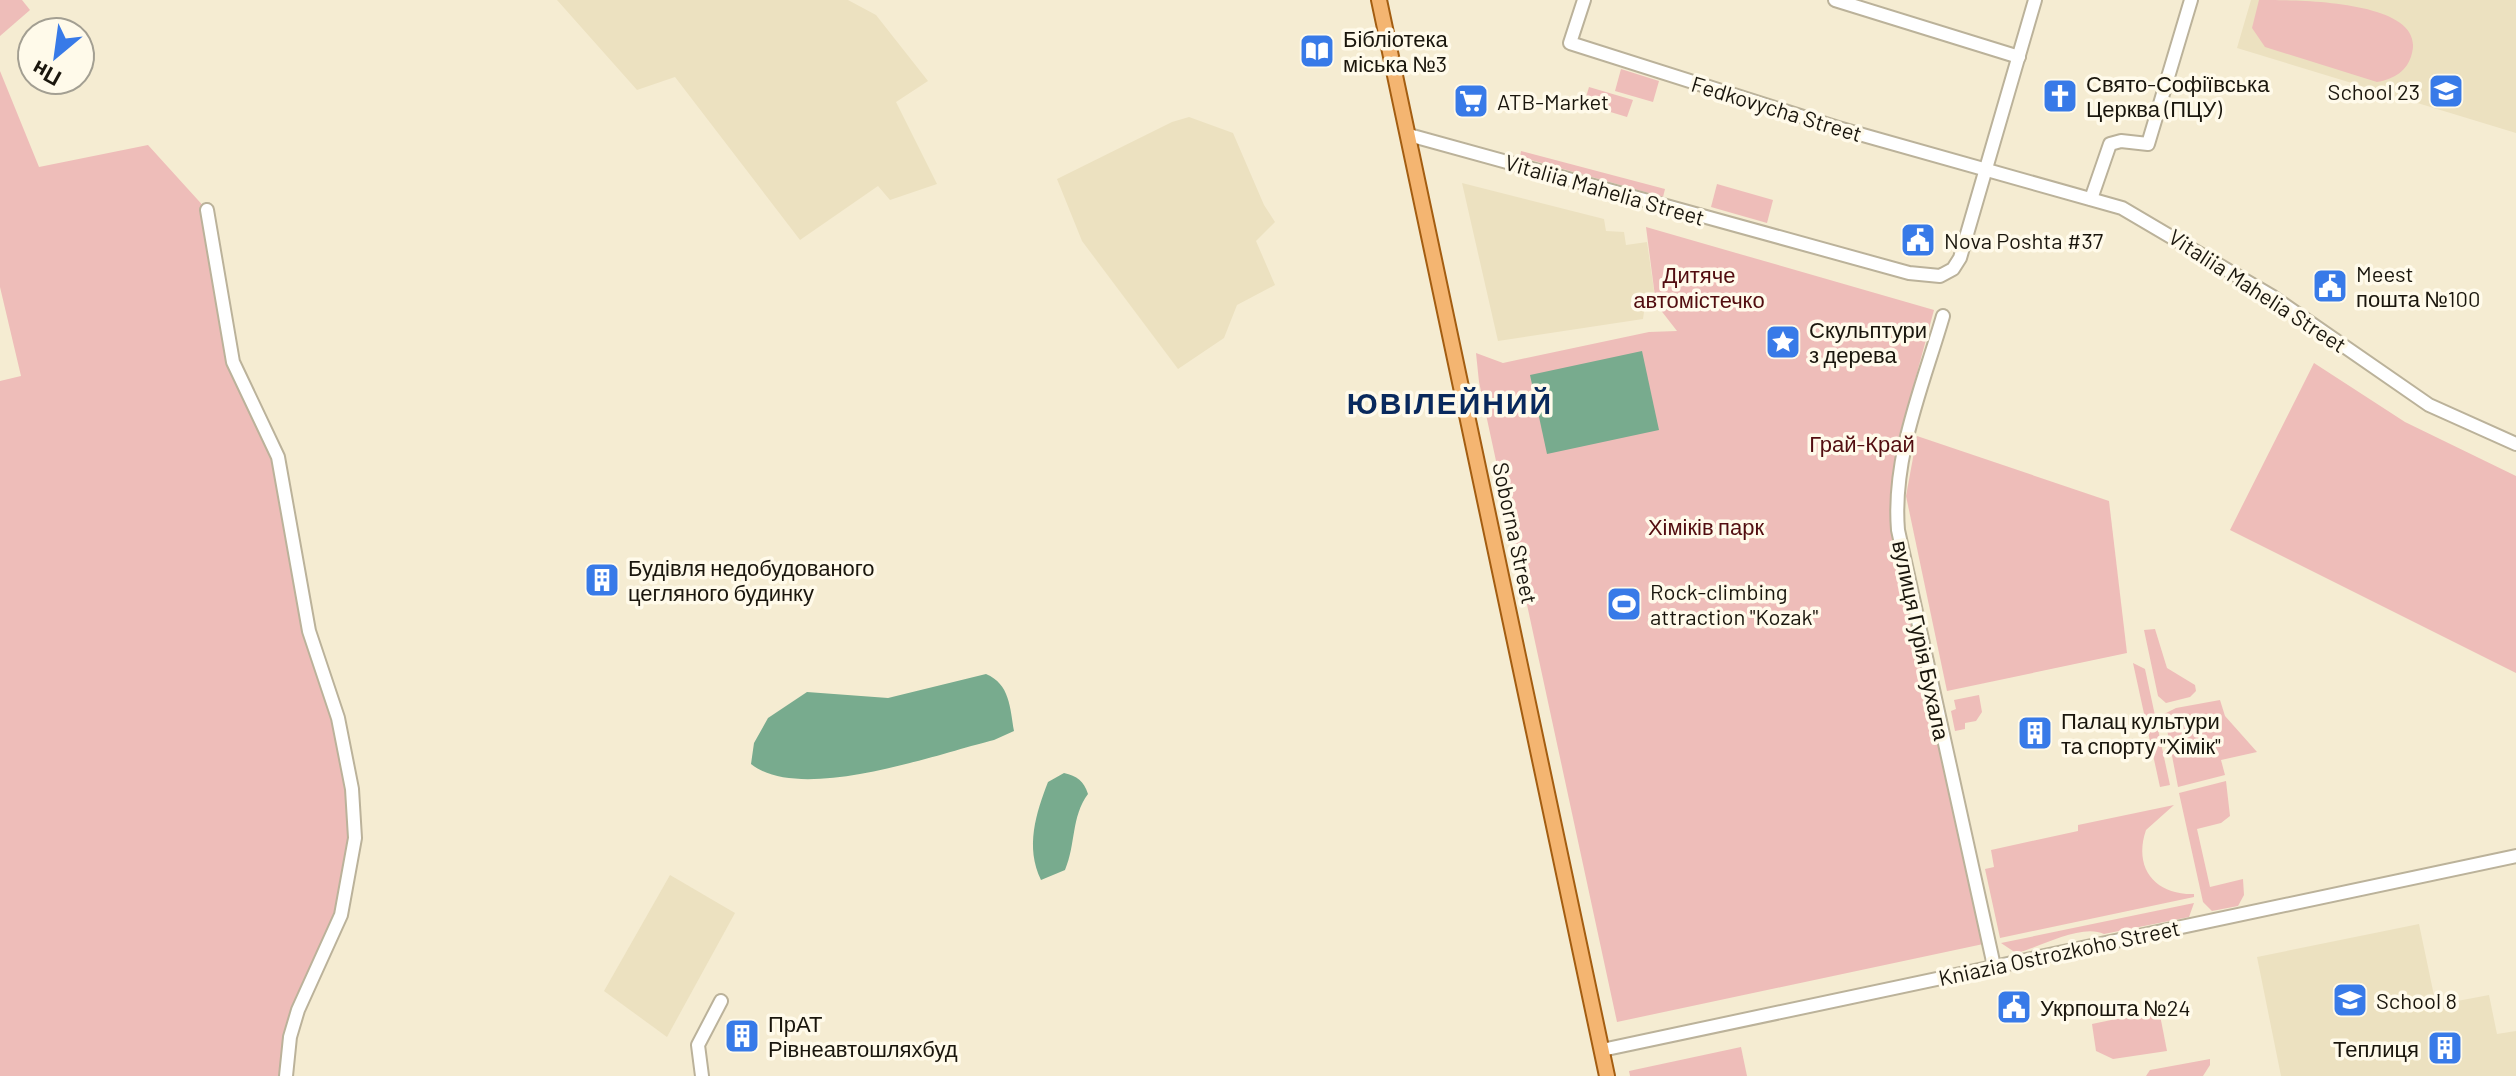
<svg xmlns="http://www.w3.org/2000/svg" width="2516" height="1076" font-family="Barlow,sans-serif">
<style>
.built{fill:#ece1c0}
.green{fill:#eebdb9}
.water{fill:#78ab8e}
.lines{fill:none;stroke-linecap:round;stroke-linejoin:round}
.minor-casing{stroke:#bbb29a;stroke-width:16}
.major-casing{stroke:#a35d11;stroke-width:18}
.minor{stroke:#fff;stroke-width:12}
.major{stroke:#f4b571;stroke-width:14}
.labels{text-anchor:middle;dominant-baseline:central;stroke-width:7;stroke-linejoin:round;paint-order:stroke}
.poi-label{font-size:22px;fill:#1a160d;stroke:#fffaea;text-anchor:start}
.street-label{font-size:22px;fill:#1a160d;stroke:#fffaea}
.park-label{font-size:22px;fill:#520d10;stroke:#fffaea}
.district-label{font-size:30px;font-weight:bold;letter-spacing:2px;fill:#09295d;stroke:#fffaea}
</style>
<rect width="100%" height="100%" fill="#f5ecd2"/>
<!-- built -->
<g class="built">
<polygon points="557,0 848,0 876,15 928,81 896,102 937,184 890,200 878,186 800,240 675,77 637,90"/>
<polygon points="2251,0 2516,0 2516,133 2237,48"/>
<polygon points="1189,117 1233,133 1264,205 1275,222 1256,241 1275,285 1237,305 1224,338 1178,369 1082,241 1057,179 1172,122"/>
<polygon points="1462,183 1604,219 1606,231 1624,232 1626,245 1647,242 1656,304 1645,305 1643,319 1498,341"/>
<polygon points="670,875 735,913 667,1037 604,991"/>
<polygon points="2419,924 2436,1005 2489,995 2497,1034 2516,1031 2516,1076 2281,1076 2257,957"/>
</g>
<!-- green -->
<g class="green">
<polygon points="0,0 22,0 30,10 0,36"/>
<path d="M2259 0C2297 0 2426 0 2412 53 2408 71 2394 79 2377 82L2265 47 2252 28Z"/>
<polygon points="1621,69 1659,81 1653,102 1615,91"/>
<polygon points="0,71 39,167 148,145 207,210 233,362 278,457 309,631 352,789 350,876 298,1010 286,1076 0,1076 0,381 21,376 0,287"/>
<polygon points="1589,87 1633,100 1627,117 1584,104"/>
<polygon points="1521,151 1665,189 1663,197 1520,157"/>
<polygon points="1717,184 1773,200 1767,223 1711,207"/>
<polygon points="1646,227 1934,310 1914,384 1922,387 1896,501 1988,943 1617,1022 1479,382 1476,353 1503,363 1649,332 1677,331 1656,304"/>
<polygon points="2314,363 2405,422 2516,476 2516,673 2230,530"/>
<polygon points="1917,436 2109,501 2127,653 1947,691 1906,496"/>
<polygon points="2155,629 2167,668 2195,685 2196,691 2190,697 2166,703 2158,696 2144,630"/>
<polygon points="2133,663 2145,669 2170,785 2160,787"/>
<polygon points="1979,695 1982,712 1976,721 1965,723 1965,729 1955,731 1951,711 1956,709 1954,700"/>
<polygon points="2220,700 2225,716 2257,752 2221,760 2225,775 2178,787 2164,714 2176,708"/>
<polygon points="2226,781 2230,816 2221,823 2197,829 2210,887 2243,879 2244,895 2238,906 2212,911 2203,902 2179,793"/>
<path d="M2174 805 2146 830C2133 868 2155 895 2194 894V897L2000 938 1985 869 1994 867 1991 850 2078 831V825Z"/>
<path d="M2194 903 2189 917 2104 934C2081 923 2039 948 2016 953L2001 943Z"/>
<polygon points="2159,1010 2167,1051 2113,1059 2096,1051 2092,1024"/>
<polygon points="1741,1047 1747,1076 1630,1076 1629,1071"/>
<polygon points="2210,1059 2210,1065 2203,1076 2146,1076 2150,1070"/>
</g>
<!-- water -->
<g class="water">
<polygon points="1642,351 1659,430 1547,454 1530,375"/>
<path d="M986 674C1010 684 1010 708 1014 731L994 740C937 754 800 804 751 764L754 743 768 718 807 692 888 698Z"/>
<path d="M1064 773C1077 776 1084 781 1088 794 1071 817 1076 844 1065 870L1041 880C1025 847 1036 813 1048 782Z"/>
</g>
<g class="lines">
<defs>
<g id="minor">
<polyline points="1584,0 1570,43 1838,128 2122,208 2273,297 2429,405 2516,444"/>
<polyline points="1835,0 2019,57"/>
<polyline points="1409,135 1909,273 1940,276 1953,269 1960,258 2035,0"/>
<polyline points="2091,199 2110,144 2121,141 2148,144 2191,0"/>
<polyline points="207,210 233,362 278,457 309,631 338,718 352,789 355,838 341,915 298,1010 290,1037 286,1076"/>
<path d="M1943 316C1923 385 1892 457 1898 530L1994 966"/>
<polyline points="1602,1050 2516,856"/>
<polyline points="702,1076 698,1045 721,1001"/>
</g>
<polyline id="major" points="1379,0 1607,1076"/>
</defs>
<!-- minor casing -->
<use href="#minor" class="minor-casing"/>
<!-- major casing -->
<use href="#major" class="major-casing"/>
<!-- minor -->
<use href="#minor" class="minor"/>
<!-- major -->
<use href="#major" class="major"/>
</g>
<!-- icons -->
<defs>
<symbol id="library-square" viewBox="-11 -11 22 22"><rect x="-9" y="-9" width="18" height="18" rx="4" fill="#387ae8" stroke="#fffaea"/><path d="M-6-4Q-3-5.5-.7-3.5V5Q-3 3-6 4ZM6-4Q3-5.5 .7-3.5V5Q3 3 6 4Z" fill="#fff"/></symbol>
<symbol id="school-square" viewBox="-11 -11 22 22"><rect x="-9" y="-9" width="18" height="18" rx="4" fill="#387ae8" stroke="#fffaea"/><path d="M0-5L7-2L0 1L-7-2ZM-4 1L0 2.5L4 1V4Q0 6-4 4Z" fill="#fff"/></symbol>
<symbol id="church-square" viewBox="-11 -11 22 22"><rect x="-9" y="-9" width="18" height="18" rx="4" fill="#387ae8" stroke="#fffaea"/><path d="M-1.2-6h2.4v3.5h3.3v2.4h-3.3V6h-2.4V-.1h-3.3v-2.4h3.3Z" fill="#fff"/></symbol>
<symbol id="supermarket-square" viewBox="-11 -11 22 22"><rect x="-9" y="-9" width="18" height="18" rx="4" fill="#387ae8" stroke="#fffaea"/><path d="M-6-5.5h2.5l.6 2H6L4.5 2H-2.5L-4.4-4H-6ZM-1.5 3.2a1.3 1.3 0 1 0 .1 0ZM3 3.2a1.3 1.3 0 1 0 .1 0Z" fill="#fff"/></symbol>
<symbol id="civic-square" viewBox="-11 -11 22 22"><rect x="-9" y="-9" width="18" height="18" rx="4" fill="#387ae8" stroke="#fffaea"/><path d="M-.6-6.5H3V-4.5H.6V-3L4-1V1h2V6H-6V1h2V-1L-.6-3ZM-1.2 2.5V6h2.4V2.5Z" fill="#fff"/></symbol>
<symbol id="sight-square" viewBox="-11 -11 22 22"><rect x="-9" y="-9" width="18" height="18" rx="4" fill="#387ae8" stroke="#fffaea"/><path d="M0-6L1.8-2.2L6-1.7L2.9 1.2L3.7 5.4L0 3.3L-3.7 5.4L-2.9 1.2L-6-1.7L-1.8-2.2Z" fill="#fff"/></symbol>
<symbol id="building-square" viewBox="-11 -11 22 22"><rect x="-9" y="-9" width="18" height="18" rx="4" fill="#387ae8" stroke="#fffaea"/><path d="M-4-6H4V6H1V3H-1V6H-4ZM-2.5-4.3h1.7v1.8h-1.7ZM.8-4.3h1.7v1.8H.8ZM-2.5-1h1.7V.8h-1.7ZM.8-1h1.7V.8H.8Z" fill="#fff"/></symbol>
<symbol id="stadium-square" viewBox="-11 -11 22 22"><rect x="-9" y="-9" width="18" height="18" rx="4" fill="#387ae8" stroke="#fffaea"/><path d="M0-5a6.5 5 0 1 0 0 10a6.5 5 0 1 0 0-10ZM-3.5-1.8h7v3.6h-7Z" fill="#fff"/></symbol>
</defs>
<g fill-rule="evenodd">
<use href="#library-square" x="1297" y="31" width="40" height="40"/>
<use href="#school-square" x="2426" y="71" width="40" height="40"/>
<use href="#church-square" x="2040" y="76" width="40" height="40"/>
<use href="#supermarket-square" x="1451" y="81" width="40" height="40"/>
<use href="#civic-square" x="1898" y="220" width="40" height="40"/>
<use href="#civic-square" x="2310" y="266" width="40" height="40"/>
<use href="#sight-square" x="1763" y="322" width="40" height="40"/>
<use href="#building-square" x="582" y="560" width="40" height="40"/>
<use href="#stadium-square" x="1604" y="584" width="40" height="40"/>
<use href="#building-square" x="2015" y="713" width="40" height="40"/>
<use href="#school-square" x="2330" y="980" width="40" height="40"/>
<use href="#civic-square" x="1994" y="987" width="40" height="40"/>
<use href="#building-square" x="722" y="1016" width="40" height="40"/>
<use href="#building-square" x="2425" y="1028" width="40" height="40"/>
</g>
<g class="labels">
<!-- poi labels -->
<g class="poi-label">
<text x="1343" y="38">Бібліотека<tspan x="1343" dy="25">міська №3</tspan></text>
<text x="2086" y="83">Свято-Софіївська<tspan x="2086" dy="25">Церква (ПЦУ)</tspan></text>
<text x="2420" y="91" text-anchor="end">School 23</text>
<text x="1497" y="101">ATB-Market</text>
<text x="1944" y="240">Nova Poshta #37</text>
<text x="2356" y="273">Meest<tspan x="2356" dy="25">пошта №100</tspan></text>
<text x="1809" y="329">Скульптури<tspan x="1809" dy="25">з дерева</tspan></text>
<text x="628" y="567">Будівля недобудованого<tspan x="628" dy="25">цегляного будинку</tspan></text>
<text x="1650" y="591">Rock-climbing<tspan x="1650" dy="25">attraction "Kozak"</tspan></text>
<text x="2061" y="720">Палац культури<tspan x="2061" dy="25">та спорту "Хімік"</tspan></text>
<text x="2376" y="1000">School 8</text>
<text x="2040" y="1007">Укрпошта №24</text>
<text x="768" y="1023">ПрАТ<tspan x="768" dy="25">Рівнеавтошляхбуд</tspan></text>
<text x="2419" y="1048" text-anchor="end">Теплиця</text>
</g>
<!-- street labels -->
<g class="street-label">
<text transform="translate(1777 108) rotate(17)">Fedkovycha Street</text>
<text transform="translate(1605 189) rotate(16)">Vitaliia Mahelia Street</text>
<text transform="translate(2258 290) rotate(33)">Vitaliia Mahelia Street</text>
<text transform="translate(1516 533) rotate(78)">Soborna Street</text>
<text transform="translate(1922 640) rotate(78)">вулиця Гурія Бухала</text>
<text transform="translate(2059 952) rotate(-12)">Kniazia Ostrozkoho Street</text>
</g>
<!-- park labels -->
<g class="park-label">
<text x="1699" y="274">Дитяче<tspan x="1699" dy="25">автомістечко</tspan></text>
<text x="1862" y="443">Грай-Край</text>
<text x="1706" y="526">Хіміків парк</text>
</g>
<!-- district labels -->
<g class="district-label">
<text x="1450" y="402">ЮВІЛЕЙНИЙ</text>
</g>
</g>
<!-- north arrow -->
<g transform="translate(56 56) rotate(209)"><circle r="38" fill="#fffaea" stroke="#a39f92" stroke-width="2"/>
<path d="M0-6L14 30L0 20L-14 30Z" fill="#387ae8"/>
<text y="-12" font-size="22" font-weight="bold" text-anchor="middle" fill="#1a160d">Пн</text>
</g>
</svg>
